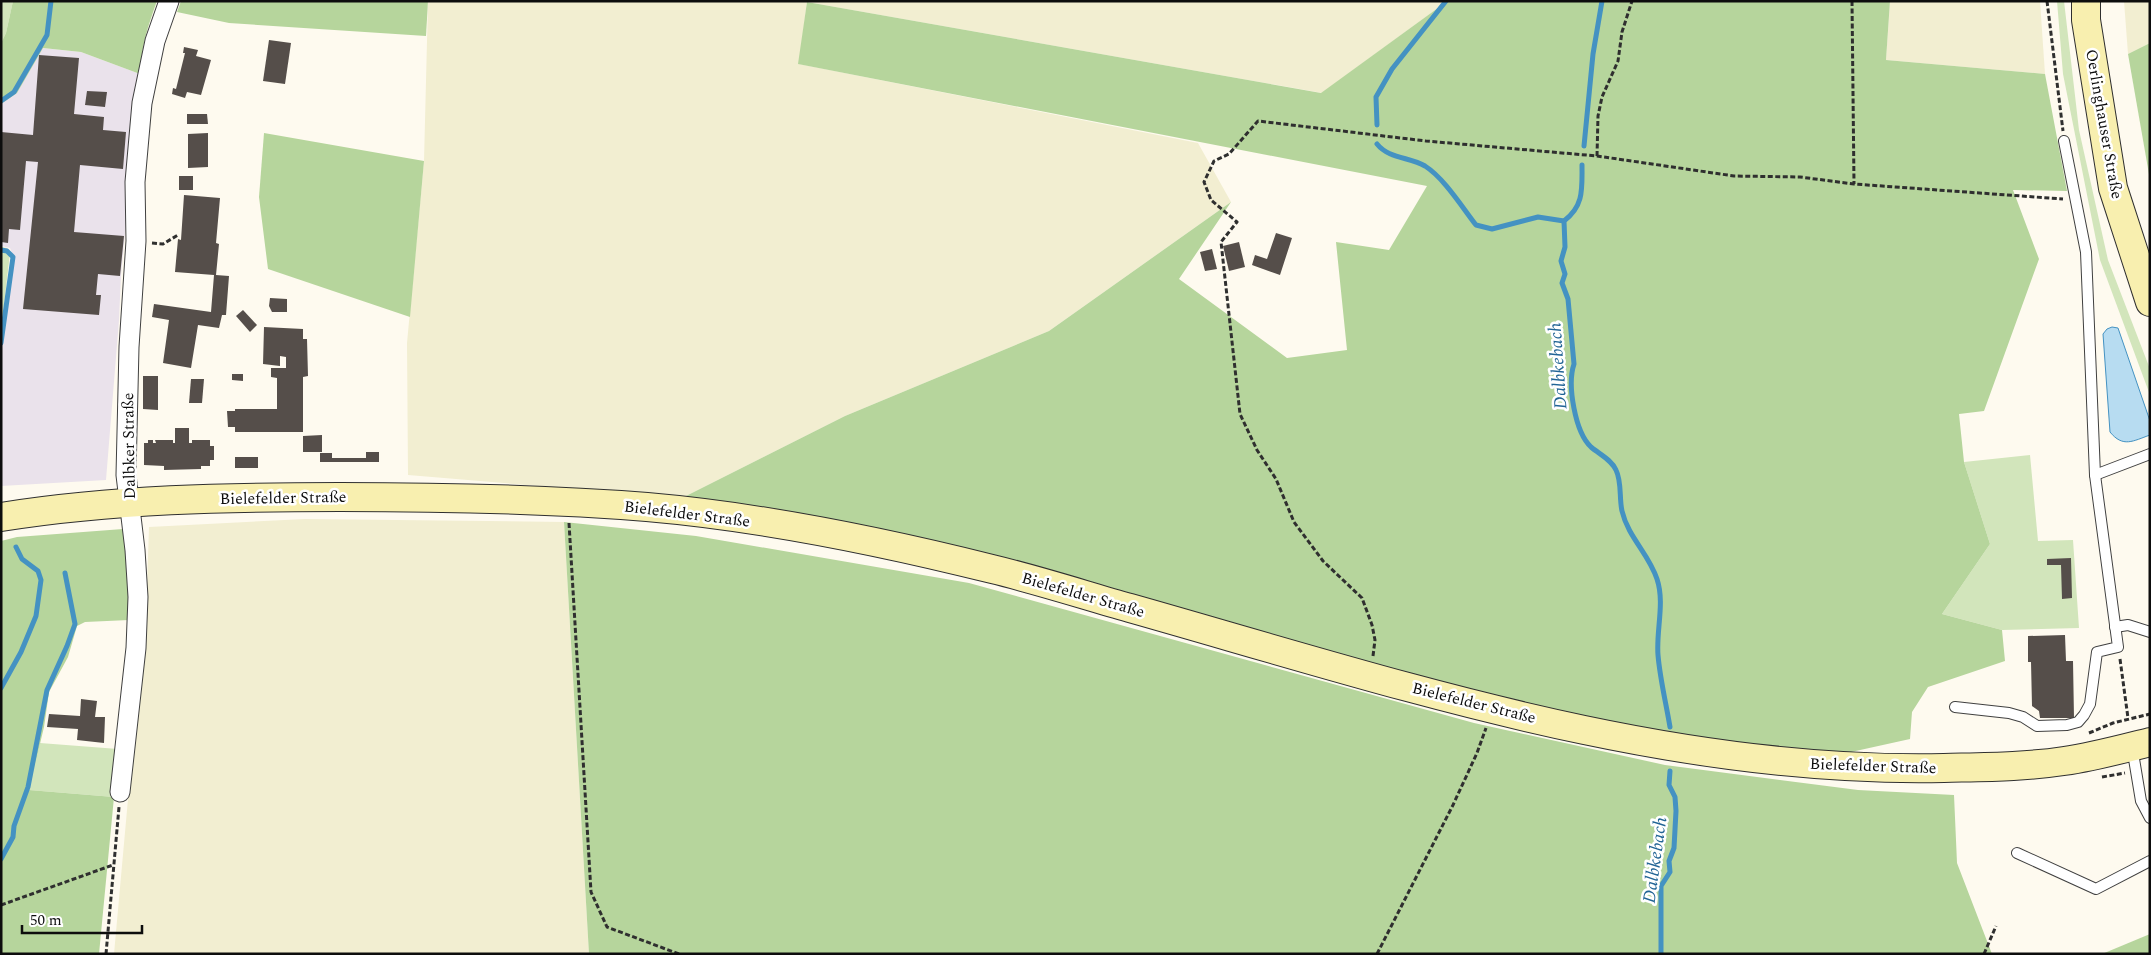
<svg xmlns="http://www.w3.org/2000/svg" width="2151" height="955" font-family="Spectral,serif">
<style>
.industrial{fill:#eae2eb}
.farmland{fill:#f2eed1}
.green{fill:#d2e5bb}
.forest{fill:#b6d59c}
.water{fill:#b7dcf1;stroke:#4492c2}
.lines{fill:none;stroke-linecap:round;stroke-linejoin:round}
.stream{stroke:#4492c2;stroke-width:5}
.building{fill:#554e4a}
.lane-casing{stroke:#404040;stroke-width:12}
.street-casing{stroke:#404040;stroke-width:21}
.secondary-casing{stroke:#2f2f2f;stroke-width:30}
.path{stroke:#2f2f2f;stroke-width:3;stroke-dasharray:5 2.5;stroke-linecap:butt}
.lane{stroke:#fff;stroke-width:10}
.street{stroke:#fff;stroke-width:19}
.secondary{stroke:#f8efaf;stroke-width:28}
.labels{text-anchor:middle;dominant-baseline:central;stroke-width:5;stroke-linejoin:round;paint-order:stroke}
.street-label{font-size:16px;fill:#0d0d0d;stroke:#fff}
.water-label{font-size:18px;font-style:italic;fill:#216495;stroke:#fff}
</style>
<rect width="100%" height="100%" fill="#fefaef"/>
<!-- industrial -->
<polygon class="industrial" points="42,48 81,52 140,74 121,276 119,320 106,480 1,486 1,339 12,253 10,248 1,246 1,104 17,92"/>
<!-- farmland -->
<g class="farmland">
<polygon points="428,1 1444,1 1442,5 1322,93 807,2 799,64 1198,143 1231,202 1049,331 845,416 682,498 408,475 407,343 424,161"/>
<polygon points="1890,1 2040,1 2045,74 1886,60"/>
<polygon points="2124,1 2150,1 2150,43 2128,54"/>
<polygon points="305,519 564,522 589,954 114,954 147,589 149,527"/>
</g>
<!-- green -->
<g class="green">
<polygon points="1,1 13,1 6,33 1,43"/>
<polygon points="2057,1 2064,1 2079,130 2108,260 2150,369 2150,395 2100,260 2063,74"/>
<polygon points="1,247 7,248 10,253 1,331"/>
<polygon points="2030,455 2038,541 2073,540 2079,628 2002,630 1942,614 1990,544 1964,462"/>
<polygon points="40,743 118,749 114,797 29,790"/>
</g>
<!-- forest -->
<g class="forest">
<path d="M13 1H157C148 25 141 48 140 74L81 52 43 48 17 93 1 104V43L6 33Z"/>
<polygon points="181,1 428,1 426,36 229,23 177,12"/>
<polygon points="1444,1 1890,1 1886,60 2045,74 2067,191 2013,190 2039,259 1984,411 1959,414 1964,462 1990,544 1942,614 2002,630 2005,661 1928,687 1912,712 1910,739 1842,754 1684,743 682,498 845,416 1049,331 1231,202 1179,279 1287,358 1347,350 1336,242 1389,250 1427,186 798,64 807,2 1321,93 1442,5"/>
<polygon points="2150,43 2150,180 2128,54"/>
<polygon points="264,133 424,161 410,317 268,269 259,197"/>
<polygon points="564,522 696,536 969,583 1474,723 1665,765 1858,790 1954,795 1957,863 1992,954 589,954"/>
<polygon points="123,529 132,590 129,620 85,622 77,626 68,657 49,692 44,727 29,790 114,797 99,954 1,954 1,541 17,537"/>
<polygon points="2150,934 2150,954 2102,954"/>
</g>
<!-- water -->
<path class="water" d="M2112 327 2118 328 2150 421V435C2133 441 2123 448 2110 432L2103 334 2107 329Z"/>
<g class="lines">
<!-- stream -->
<g class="stream">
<polyline points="1,101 14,92 47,35 51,1"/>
<polyline points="1377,125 1376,97 1392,69 1446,1"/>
<path d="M1377 144C1389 159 1410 157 1425 166 1444 178 1462 207 1476 225L1492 229 1538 217 1564 221"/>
<polyline points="1584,146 1593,54 1602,1"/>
<path d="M1582 165C1582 189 1584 206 1564 221L1565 247 1561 261 1565 274 1562 283 1568 299 1574 364C1567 385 1575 432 1591 447 1599 454 1611 459 1616 470 1622 482 1619 498 1622 511 1628 537 1649 554 1657 579 1665 603 1656 630 1658 655 1660 679 1666 703 1670 727"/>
<polyline points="1,250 7,251 13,257 1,343"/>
<polyline points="1,688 21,652 36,616 41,580 38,571 22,559 16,547"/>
<polyline points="1,859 13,837 14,826 28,787 47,690 67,646 75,624 65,573"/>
<polyline points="1661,954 1661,886 1670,872 1669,861 1674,848 1676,811 1675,797 1669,785 1670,771"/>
</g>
</g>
<!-- building -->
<g class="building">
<polygon points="269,40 291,43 285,84 263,81"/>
<polygon points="184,47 198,50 196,56 211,60 201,95 187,92 185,98 172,94 173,88 176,89 185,53 183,53"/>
<polygon points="39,55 79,58 74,114 104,117 103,130 126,132 123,169 80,165 74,232 124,236 120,276 98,274 96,295 101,295 99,315 23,309 38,162 26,161 20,230 9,229 8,243 1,242 1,132 33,135"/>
<polygon points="87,91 107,92 105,107 85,105"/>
<polygon points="187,114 207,114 208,124 187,124"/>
<polygon points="208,133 208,167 188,168 188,134"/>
<rect x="179" y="176" width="14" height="14"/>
<polygon points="184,195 220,198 216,243 219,244 216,275 229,276 226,315 222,315 219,328 198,325 191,368 163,363 169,320 152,317 154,304 211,312 214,275 175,272 178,239 181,240"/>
<polygon points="1276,233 1292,238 1280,275 1252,265 1255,255 1267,259"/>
<polygon points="1239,242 1245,267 1229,271 1223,246"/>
<polygon points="1212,249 1217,269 1205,271 1200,252"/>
<polygon points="270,298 287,299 287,312 272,312 269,306"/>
<polygon points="243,310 257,325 250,332 236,316"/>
<polygon points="264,327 303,329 303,339 307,339 308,376 303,377 303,432 235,432 235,427 228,427 227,411 235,411 235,409 277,409 277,378 271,377 271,368 286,368 286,357 280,356 280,366 263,364"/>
<polygon points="232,374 243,374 243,381 232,380"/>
<polygon points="143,376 158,376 158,410 143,409"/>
<polygon points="191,379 204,379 202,403 189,403"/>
<polygon points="175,428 189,428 189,443 192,443 192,440 210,440 210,446 214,446 214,460 210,460 210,466 201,466 201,469 164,470 164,466 144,465 144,443 148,443 148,440 153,440 153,443 156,443 155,440 173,440 173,443 175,443"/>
<polygon points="322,435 322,452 303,452 303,436"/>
<polygon points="366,452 379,452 379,462 320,462 320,453 332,453 332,458 366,458"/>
<rect x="235" y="457" width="23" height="11"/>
<polygon points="2071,558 2072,598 2062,599 2061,565 2047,565 2047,559"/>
<polygon points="2065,635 2066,661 2073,661 2074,718 2040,718 2039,711 2032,706 2031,662 2028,662 2028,636"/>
<polygon points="81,699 97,701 95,717 105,717 104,743 77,740 78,729 47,727 49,714 80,716"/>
</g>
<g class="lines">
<defs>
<g id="lane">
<polyline points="2095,475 2150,454"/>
<polyline points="2115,627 2128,625 2150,632"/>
<polyline points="1955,707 2009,713 2023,717 2037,726 2067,725 2078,722 2084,715 2090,704 2097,652 2118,647 2095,475 2086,252 2064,141"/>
<polyline points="2132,747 2141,801 2150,818"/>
<polyline points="2017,853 2096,889 2150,861"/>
</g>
<polyline id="street" points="120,792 136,648 138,597 135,550 126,475 129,347 136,241 135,182 142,103 155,41 169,1"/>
<g id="secondary">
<polyline points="2086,1 2086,20 2113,188 2150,302"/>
<path d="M1 517C113 499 228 497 340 497 443 497 545 499 647 507 763 517 880 541 992 569 1038 580 1084 595 1130 608 1395 683 1665 774 1944 768 1983 767 2025 767 2064 761 2093 757 2122 749 2150 742"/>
</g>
</defs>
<!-- lane casing -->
<use href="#lane" class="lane-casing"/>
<!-- street casing -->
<use href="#street" class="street-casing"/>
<!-- secondary casing -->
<use href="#secondary" class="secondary-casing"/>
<!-- path -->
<g class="path">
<polyline points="1852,1 1854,184"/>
<polyline points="2047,1 2063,131"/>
<polyline points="1597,156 1598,116 1602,97 1618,61 1622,32 1632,1"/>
<polyline points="152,243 163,244 178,235"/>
<polyline points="569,523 591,892 607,927 679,954"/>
<polyline points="1373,656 1375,640 1372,625 1362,598 1323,561 1294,522 1276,479 1257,450 1240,414 1221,242 1237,222 1211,200 1204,182 1214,161 1229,154 1258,121 1426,141 1597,156 1734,176 1800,177 1854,184 2063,199"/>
<polyline points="2120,659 2128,718"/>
<polyline points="2089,733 2113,723 2150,714"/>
<polyline points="2102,777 2125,773"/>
<polyline points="1,905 113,865"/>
<polyline points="106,954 119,807"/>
<polyline points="1377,954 1453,805 1477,753 1486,728"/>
<polyline points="1984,954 1996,926"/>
</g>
<!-- lane -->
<use href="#lane" class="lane"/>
<!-- street -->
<use href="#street" class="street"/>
<!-- secondary -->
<use href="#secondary" class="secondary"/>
</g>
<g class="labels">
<!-- street labels -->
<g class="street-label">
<text transform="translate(2104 124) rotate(80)">Oerlinghauser Straße</text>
<text transform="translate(129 446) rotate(-91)">Dalbker Straße</text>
<text transform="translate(283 498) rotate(-1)">Bielefelder Straße</text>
<text transform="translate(687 514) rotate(7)">Bielefelder Straße</text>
<text transform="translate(1083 595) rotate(16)">Bielefelder Straße</text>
<text transform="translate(1474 703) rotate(14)">Bielefelder Straße</text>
<text transform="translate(1873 766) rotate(2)">Bielefelder Straße</text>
</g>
<!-- water labels -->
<g class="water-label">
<text transform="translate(1558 366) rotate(-94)">Dalbkebach</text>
<text transform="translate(1655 860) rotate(-82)">Dalbkebach</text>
</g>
</g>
<!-- border -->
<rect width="2151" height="955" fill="none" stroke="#0d0d0d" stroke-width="5"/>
<!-- scale -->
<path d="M22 925v8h120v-8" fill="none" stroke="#0d0d0d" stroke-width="2.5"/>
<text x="30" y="925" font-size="15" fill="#0d0d0d" stroke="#ffffff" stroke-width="4" paint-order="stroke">50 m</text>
</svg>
